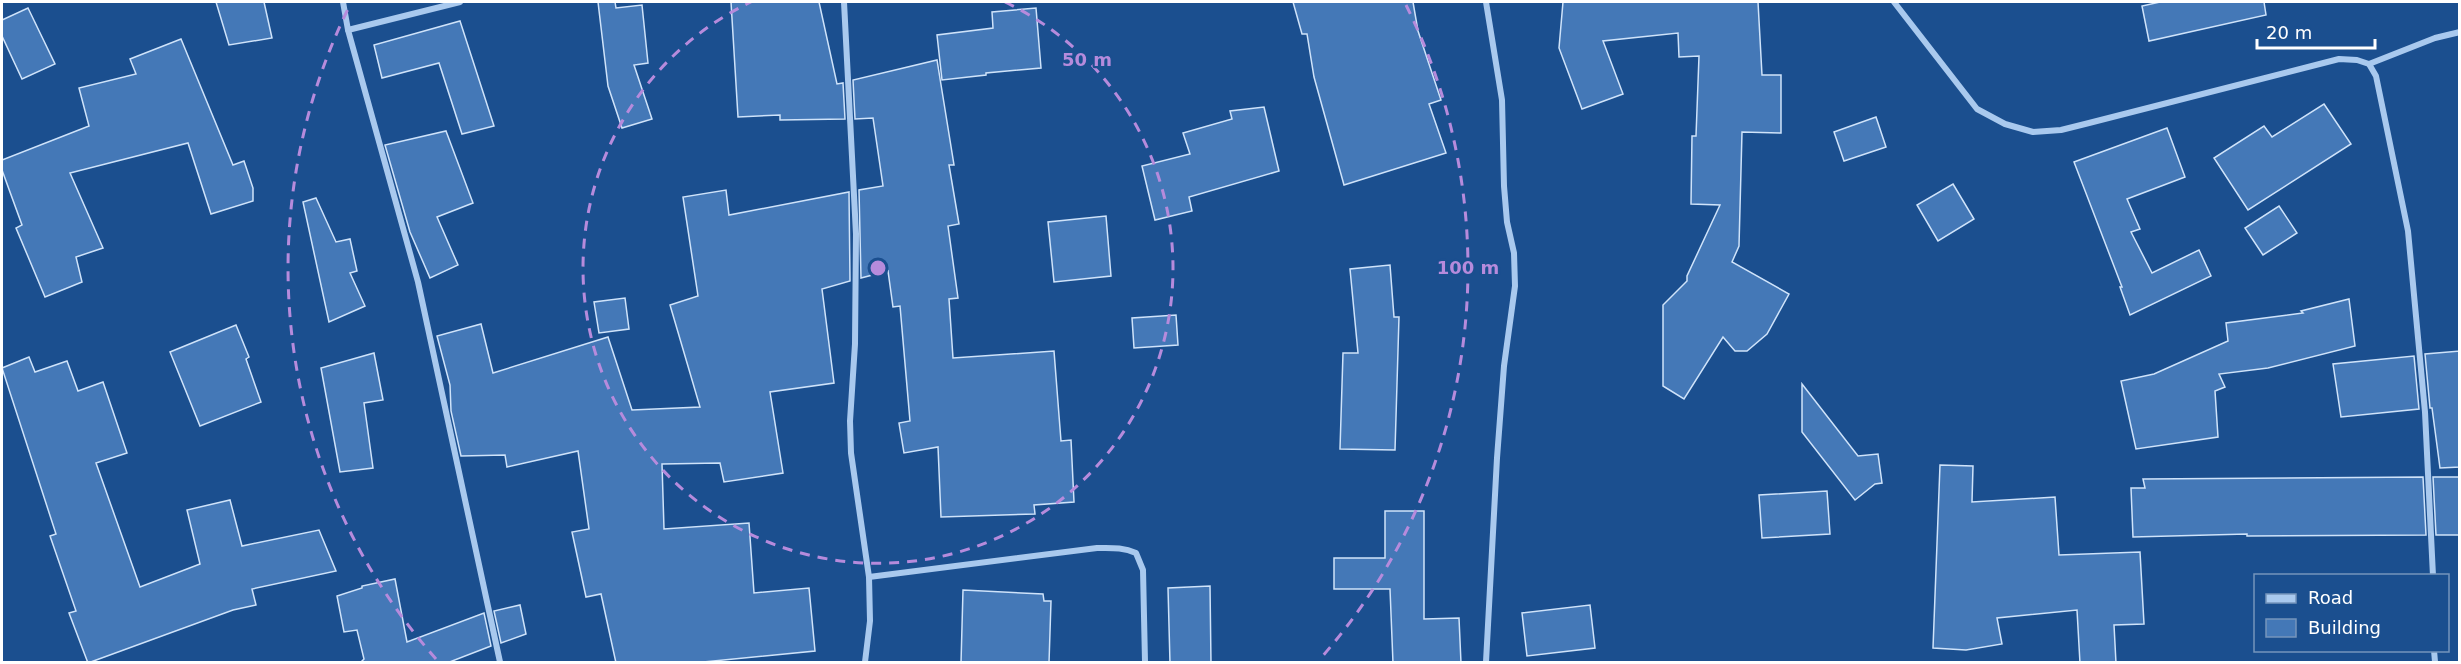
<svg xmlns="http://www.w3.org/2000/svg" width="2461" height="664" font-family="'DejaVu Sans',sans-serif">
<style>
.building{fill:#4478b7;stroke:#cfe3fa;stroke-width:1.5}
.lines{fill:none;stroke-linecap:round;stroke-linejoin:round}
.minor{stroke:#a9c9ee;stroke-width:6}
.ring{fill:none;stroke:#b68bdc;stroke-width:3;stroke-dasharray:10 8}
.centre{fill:#b68bdc;stroke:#1b4f8f;stroke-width:3}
.ring-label{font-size:18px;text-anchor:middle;font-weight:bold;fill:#b68bdc;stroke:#1b4f8f;stroke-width:4.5;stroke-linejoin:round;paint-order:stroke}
</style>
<rect width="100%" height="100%" fill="#1b4f8f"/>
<!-- building -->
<g class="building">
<polygon points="216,2 264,2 272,38 229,45"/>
<polygon points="598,2 615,2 616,8 642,5 648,63 634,65 652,119 622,128 608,86"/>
<polygon points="731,2 819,2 837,84 843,83 845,119 780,120 780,115 738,117"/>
<polygon points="1293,2 1413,2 1418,31 1441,100 1429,104 1446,153 1344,185 1314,77 1307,34 1302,34"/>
<polygon points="1563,2 1758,2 1762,75 1781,75 1781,133 1742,132 1739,246 1732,262 1789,294 1767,334 1747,351 1735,351 1723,337 1684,399 1663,386 1663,305 1687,281 1687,276 1720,205 1691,204 1692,136 1696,136 1699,56 1679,57 1678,33 1603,41 1623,94 1582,109 1559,48"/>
<polygon points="2160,2 2264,2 2266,15 2149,41 2142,6"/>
<polygon points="28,8 55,64 22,79 2,36 2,20"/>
<polygon points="1036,8 1041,68 986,73 986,75 942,80 937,35 993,28 992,12"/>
<polygon points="460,21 494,126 462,134 439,63 382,78 374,45"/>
<polygon points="181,39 233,165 244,161 253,188 253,201 211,214 188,143 70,173 103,248 76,257 82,282 45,297 16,228 22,225 2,170 2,160 89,126 79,88 136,74 130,59"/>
<polygon points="937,60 954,165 949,165 959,224 948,226 958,298 949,299 953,358 1054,351 1061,441 1071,440 1074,502 1034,505 1035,514 941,517 938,447 904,453 899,423 910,421 900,306 893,307 888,271 861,278 859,190 883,186 873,118 855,119 853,80"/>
<polygon points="2324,104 2351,144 2248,210 2214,158 2264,126 2272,137"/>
<polygon points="1264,107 1279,171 1189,197 1192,211 1155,220 1142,166 1190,154 1183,133 1232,119 1230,111"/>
<polygon points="1876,117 1886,147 1844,161 1834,132"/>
<polygon points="2167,128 2185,177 2127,199 2140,229 2131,232 2152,273 2199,250 2211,276 2130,315 2120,287 2122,287 2074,162"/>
<polygon points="446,131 473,203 437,217 458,265 430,278 410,232 385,145"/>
<polygon points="1953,184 1974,219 1938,241 1917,205"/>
<polygon points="726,190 729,215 849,192 850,281 822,289 834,383 770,392 783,473 724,482 720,463 662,464 664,529 749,523 754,593 809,588 815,651 693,663 616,663 601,594 586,597 572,532 589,529 578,451 507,467 505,455 461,456 451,411 450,385 437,336 481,324 493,373 608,337 632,410 700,407 670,305 698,296 683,197"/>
<polygon points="316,198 336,242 350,239 357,271 350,273 365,306 329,322 303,202"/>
<polygon points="2279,206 2297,233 2263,255 2245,228"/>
<polygon points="1106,216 1111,276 1054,282 1048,222"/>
<polygon points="1390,265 1394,317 1399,317 1395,450 1340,449 1343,353 1358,353 1350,269"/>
<polygon points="625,298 629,329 599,333 594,302"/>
<polygon points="2349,299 2355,346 2268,368 2219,374 2225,387 2215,391 2218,437 2136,449 2121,381 2154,374 2228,341 2226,323 2303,313 2301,311"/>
<polygon points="1176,315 1178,345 1134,348 1132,318"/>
<polygon points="236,325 249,357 246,359 261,402 200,426 170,352"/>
<polygon points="2460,351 2460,467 2440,468 2432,408 2430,408 2425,354"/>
<polygon points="374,353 383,400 364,403 373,468 340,472 321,368"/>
<polygon points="2414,356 2419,409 2341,417 2333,364"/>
<polygon points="29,357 35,372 67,361 78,391 103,382 127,453 96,463 140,587 200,564 187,510 230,500 242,546 319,530 336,571 252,589 256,605 233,610 88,663 69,613 76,611 50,536 56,534 2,368"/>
<polygon points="1802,384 1858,456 1878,454 1882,483 1875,484 1855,500 1802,432"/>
<polygon points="1940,465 1973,466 1972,502 2055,497 2059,555 2140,552 2144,624 2114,625 2116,663 2080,663 2077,610 1997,618 2002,644 1966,650 1933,648"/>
<polygon points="2423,477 2426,535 2247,536 2247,534 2133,537 2131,488 2145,488 2143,479"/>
<polygon points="2433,477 2460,477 2460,535 2436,535"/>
<polygon points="1827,491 1830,534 1762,538 1759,495"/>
<polygon points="1385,511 1424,511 1424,619 1459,618 1461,663 1393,663 1390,589 1334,589 1334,558 1385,558"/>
<polygon points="395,579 407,642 484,613 491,646 447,663 360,663 364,659 357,630 344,632 337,596 362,588 362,586"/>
<polygon points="1210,586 1211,663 1170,663 1168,588"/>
<polygon points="963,590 1043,594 1044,601 1051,601 1049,663 961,663"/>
<polygon points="520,605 526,634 501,643 494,611"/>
<polygon points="1590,605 1595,648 1527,656 1522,613"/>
</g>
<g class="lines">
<!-- minor -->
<g class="minor">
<polyline points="343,2 348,30 418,282 500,662"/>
<polyline points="844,2 856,234 855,344 850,421 851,453 869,577 870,621 865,662"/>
<polyline points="1486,2 1502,100 1504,186 1507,222 1514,253 1515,286 1504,366 1497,458 1486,662"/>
<polyline points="1894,2 1977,109 2005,124 2033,132 2061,130 2089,123 2339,59 2357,60 2369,64 2376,76 2408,231 2425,412 2433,576"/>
<polyline points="348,30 460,2"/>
<polyline points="2369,64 2435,38 2460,32"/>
<path d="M869 577 1097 548C1111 548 1123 547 1136 553L1143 570 1145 662"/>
<polyline points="2434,650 2435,662"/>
</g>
</g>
<!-- distance rings -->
<g class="ring">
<path d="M1005 2A295 295 0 1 1 751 2"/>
<path d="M436 659A590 590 0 0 1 350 5M1406 5A590 590 0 0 1 1320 659"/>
</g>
<circle cx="878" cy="268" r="9" class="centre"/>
<g class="ring-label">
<text x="1087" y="66">50 m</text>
<text x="1468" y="274">100 m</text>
</g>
<!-- border -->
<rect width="2461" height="664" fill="none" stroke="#ffffff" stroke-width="6"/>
<!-- legend -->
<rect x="2254" y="574" width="195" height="78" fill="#1b4f8f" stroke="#7695bc" stroke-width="1.5"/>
<rect x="2266" y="594" width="30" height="9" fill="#a9c9ee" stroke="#7695bc" stroke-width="1.5"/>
<text x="2308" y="604" font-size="18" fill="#ffffff">Road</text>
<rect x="2266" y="619" width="30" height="18" fill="#4478b7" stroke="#7695bc" stroke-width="1.5"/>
<text x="2308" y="634" font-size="18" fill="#ffffff">Building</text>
<!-- scale -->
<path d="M2257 39v9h118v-9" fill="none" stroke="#ffffff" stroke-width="3"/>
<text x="2266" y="39" font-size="18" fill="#ffffff" stroke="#1b4f8f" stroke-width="4.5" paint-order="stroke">20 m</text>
</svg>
